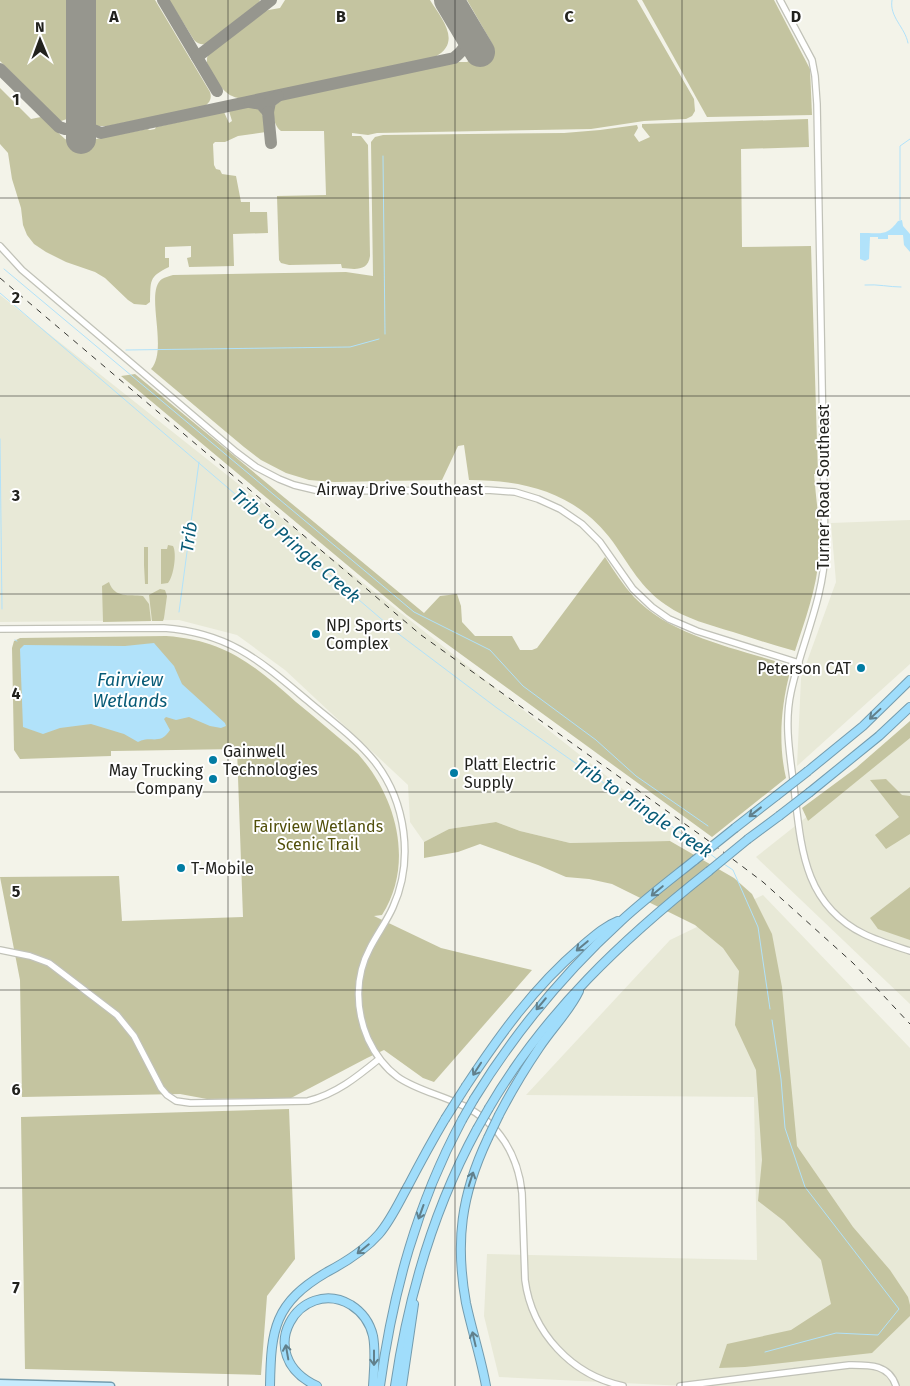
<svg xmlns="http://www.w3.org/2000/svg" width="910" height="1386" font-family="'Fira Sans',sans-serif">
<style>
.built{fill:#e8e9d7}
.green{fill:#c4c4a0}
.water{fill:#b1e2fa}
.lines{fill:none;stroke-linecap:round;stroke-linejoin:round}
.stream{stroke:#b1e2fa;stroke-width:1}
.taxiway{stroke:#96968e;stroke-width:12}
.runway{stroke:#96968e;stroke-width:30}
.secondary-casing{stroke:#c1c2b8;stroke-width:8}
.primary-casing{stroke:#749cae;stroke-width:9}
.highway-casing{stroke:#749cae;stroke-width:10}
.secondary{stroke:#fff;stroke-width:5.5}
.primary{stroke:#c6ebfd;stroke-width:6}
.highway{stroke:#a0ddfb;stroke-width:8}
.rail{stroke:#383833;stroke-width:1;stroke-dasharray:6 6;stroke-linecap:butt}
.highway-bridge-casing{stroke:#749cae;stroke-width:10;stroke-linecap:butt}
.highway-bridge{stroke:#a0ddfb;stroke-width:8}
.oneway{stroke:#61808c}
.grid{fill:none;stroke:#22221e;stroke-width:1;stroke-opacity:0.55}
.poi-dot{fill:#017ca3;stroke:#fff;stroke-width:2}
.labels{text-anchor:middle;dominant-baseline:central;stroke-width:4;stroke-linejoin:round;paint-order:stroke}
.street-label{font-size:16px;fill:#22221e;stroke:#fff}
.poi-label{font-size:16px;fill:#22221e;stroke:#fff;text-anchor:start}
.park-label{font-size:16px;fill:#514f0b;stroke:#fff}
.water-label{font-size:18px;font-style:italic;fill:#085b77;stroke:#fff}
.grid-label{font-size:16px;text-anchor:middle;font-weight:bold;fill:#22221e;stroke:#fff;stroke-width:4;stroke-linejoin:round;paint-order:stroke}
</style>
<rect width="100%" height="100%" fill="#f3f3e9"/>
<!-- built -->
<g class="built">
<polygon points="0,295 672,828 670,841 570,843 520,831 496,822 449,829 424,842 410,822 408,785 285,670 237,635 179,620 0,622"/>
<polygon points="910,520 910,664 797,766 801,678 836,582 831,523"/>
<polygon points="910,735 910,1004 756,857"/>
<polygon points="763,895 910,1048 910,1386 685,1386 499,1377 484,1316 487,1254 757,1260 754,1097 526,1095 670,940"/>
</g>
<!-- green -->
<g class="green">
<polygon points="0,0 70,0 71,112 67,119 61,121 57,118 0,61"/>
<path d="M91 0H155L210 92C212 98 210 102 205 106L108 126H96L92 117Z"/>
<path d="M169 0H260C255 11 220 34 209 43 203 45 199 45 194 40Z"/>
<path d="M285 0H430C441 18 463 42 435 57L244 98C224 100 215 78 207 63V58L209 53 263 11 280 8Z"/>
<path d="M467 0H637L694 99 695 111 692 116 686 119 644 121 591 129 377 133 368 135 352 133V136H361L368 145 370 256C368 272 354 269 342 268L341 264 289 265 281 263 279 260 277 196 326 195 324 131H281C274 126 272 113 274 106L282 100 459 62H467L493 45Z"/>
<polygon points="642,0 774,0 810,69 812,115 707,117"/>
<path d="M0 88 31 119 41 117 65 139 67 140 96 139 147 129 150 130 155 129 156 127 224 112 229 123 232 121 229 111C254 106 263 101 266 132L238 136 225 142H215L213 144 214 165 216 169 220 170 222 174 236 176 241 202H250V212H267L268 233 233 234 234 266 189 267 187 258 191 257V246L165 247V258H169V267C148 277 151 281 150 302L146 305 134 304 128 300 105 278 95 272 66 262 46 252 34 244 27 235 23 225 21 208 12 179 8 153 0 144Z"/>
<path d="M808 119 809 147 741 149 742 247 811 246 818 474H814C816 501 821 528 819 555 817 588 805 620 795 651 774 645 754 639 733 632 710 625 686 619 666 605 641 588 630 566 613 542 577 493 526 480 469 480L464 445 458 446 442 480 334 482 309 480 286 473 261 460 244 447 151 369C169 349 144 291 162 279 165 277 170 276 173 275L346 272 373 276 371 142 375 137 383 135 564 133 600 130 637 125 638 128 634 135 639 142 650 137 642 127V124Z"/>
<path d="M135 374 424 613 440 596 457 594 461 606 462 622 475 636H512L520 650H532L537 648 605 557C614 571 623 585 634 597 671 636 735 648 784 664L790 672C781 706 778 744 786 778L712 837 407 615 121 376Z"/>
<path d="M168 545 173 546C177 553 174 576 168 583L161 584V549H167Z"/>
<polygon points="144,547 148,547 148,584 145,584 144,565 147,565 144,565"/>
<path d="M109 582C115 599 129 594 143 596L149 604 151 621 103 622 102 586Z"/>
<polygon points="160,589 165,590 167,596 164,618 163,621 152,621 149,595"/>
<path d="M166 636C225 640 254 665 296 702 317 719 337 736 358 754 396 796 415 863 382 915L374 916 441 948 532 970 434 1082 423 1078 384 1050 367 1058 291 1098 207 1099 180 1094 22 1097 20 980 0 877 119 876 122 921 243 917 237 749 114 751H111V756L20 759 14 750 12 648 14 641 20 638Z"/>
<polygon points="910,721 910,738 808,821 802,808 856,768"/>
<polygon points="886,779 902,795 910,796 910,834 886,849 875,835 899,817 870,780"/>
<polygon points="496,822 520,831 570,843 670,841 734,878 752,894 772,934 782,987 797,1146 853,1227 890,1270 908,1297 910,1305 910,1316 872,1353 745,1367 719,1368 727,1344 791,1330 831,1304 821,1260 784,1221 758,1201 762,1160 756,1070 735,1025 739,971 723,948 695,925 612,884 589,879 566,877 538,865 480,844 458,852 424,858 424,842 449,829"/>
<polygon points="910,887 910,940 878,929 870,918"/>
<polygon points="289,1109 295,1259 267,1296 261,1375 25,1369 21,1117"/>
</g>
<!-- water -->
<g class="water">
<path d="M902 220 903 226 910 234V252L904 245 903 235H888V239H878V237H870L869 259 865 261 860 259V233C879 232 886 238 898 221Z"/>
<path d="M154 643 174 666 182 684 225 723 226 726 221 728 210 726 189 717 176 720 166 717 164 719 170 730C160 746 151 735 138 742L124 734 91 724 60 728 43 734 23 727 20 649 24 645 125 646Z"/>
</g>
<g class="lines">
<!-- stream -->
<g class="stream">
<path d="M892 0C889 17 905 27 908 43"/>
<polyline points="383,156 385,334"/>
<polyline points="900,220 900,146 910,139"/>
<polyline points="4,269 414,612 490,650 523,686 596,740 636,776 708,826"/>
<path d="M865 285C878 284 889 287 901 287"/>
<polyline points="0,293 400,635 497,708 645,812 655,814 704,850"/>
<polyline points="126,350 350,347 379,339"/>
<polyline points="0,439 2,609"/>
<polyline points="179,612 199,462"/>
<polyline points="15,640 17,641"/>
<polyline points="709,853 718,860"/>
<polyline points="724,864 733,870 758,927 770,1009"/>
<polyline points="765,1352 836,1333 878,1335 899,1309 805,1187 785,1128 781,1079 772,1020"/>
</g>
<!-- taxiway -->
<g class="taxiway">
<polyline points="163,0 217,91"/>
<polyline points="197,57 271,0"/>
<path d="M0 69 59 127 65 129H71L81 118 91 129 101 133 454 58C465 49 468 44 467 30"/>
<polyline points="250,102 261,104 268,112 270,102 278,96"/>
<polyline points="268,112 271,143"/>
</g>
<!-- runway -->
<g class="runway">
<polyline points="81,0 81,139"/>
<polyline points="449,0 480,52"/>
</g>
<defs>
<g id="secondary">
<path d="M780 0 812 60 815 76 817 104 825 549C824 599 801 644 791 692 784 724 790 755 794 787 801 846 803 904 864 934 878 941 895 946 910 951"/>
<polyline points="0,246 22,270 236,452 256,467 279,479 294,485 315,490 333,491 487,490 515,492 538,499 560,509 582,524 600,542 633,589 652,607 669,619 697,631 799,663"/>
<path d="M0 629 164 628C230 633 260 661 308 701 330 720 356 738 375 762 406 802 414 860 393 907 387 921 377 934 370 948 355 976 355 1009 368 1039 391 1088 421 1086 464 1106 499 1123 518 1155 522 1193L525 1280C532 1333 572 1375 623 1386"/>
<path d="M0 950 30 956 49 963 117 1015 134 1036 161 1088 167 1095 176 1101 190 1103 308 1101C336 1094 357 1077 379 1059"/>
<path d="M680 1386 849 1365C869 1365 889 1364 896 1386"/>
</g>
<polyline id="primary" points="0,1383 111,1386"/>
<g id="highway">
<polyline points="808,771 863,726 910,680"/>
<polyline points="810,792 879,736 910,707"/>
<polyline points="735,828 776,796"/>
<polyline points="748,839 779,816"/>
<path d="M466 1086C499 1036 534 987 581 947 593 937 603 927 618 921"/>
<path d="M474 1099C516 1031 563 974 621 921 645 899 670 880 695 860"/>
<path d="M489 1108C545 1012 623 939 709 871"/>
<path d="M499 1115C511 1092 524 1070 539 1048 552 1028 569 1012 579 991"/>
<path d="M270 1386C271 1329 274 1303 327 1272 346 1262 364 1251 379 1234 391 1220 399 1202 408 1186 420 1163 432 1141 445 1119"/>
<path d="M317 1386C250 1355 300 1275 351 1305 362 1312 370 1323 373 1336 376 1352 374 1370 373 1386"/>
<path d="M380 1386C393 1291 417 1204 462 1120"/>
<path d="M395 1386C408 1297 434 1208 477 1129"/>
<polyline points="402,1386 414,1304"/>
<path d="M486 1386C481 1358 472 1331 466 1303 455 1242 461 1195 488 1138"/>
</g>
</defs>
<!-- secondary casing -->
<use href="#secondary" class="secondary-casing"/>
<!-- primary casing -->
<use href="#primary" class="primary-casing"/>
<!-- highway casing -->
<use href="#highway" class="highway-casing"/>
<!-- secondary -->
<use href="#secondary" class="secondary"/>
<!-- primary -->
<use href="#primary" class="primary"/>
<!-- highway -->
<use href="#highway" class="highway"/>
<!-- rail -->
<polyline class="rail" points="0,278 421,635 706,839 763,882 853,963 910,1024"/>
<defs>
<g id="highway-bridge">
<polyline points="776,796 808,771"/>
<polyline points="779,816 810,792"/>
<polyline points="695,860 735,828"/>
<polyline points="709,871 748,839"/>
<polyline points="445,1119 466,1086"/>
<polyline points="462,1120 474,1099"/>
<polyline points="477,1129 489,1108"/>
<polyline points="488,1138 499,1115"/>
</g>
</defs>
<!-- highway-bridge casing -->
<use href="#highway-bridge" class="highway-bridge-casing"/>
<!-- highway-bridge -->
<use href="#highway-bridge" class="highway-bridge"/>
</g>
<!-- one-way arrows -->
<defs><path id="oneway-shaft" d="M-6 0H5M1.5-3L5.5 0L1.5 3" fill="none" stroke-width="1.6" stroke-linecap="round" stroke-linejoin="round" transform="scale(1.25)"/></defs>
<g class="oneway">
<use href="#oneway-shaft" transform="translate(875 714) rotate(137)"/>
<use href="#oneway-shaft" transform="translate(755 812) rotate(142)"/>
<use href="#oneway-shaft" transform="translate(657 891) rotate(140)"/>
<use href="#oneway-shaft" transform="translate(582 946) rotate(140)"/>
<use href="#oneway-shaft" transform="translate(541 1004) rotate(130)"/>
<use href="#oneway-shaft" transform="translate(477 1069) rotate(123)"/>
<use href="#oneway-shaft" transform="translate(471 1179) rotate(-72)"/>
<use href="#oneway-shaft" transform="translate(421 1212) rotate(110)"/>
<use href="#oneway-shaft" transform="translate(363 1249) rotate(141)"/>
<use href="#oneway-shaft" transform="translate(474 1339) rotate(-103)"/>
<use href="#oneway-shaft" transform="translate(287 1352) rotate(-100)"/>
<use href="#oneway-shaft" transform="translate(374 1358) rotate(90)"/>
</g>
<!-- grid -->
<path class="grid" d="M228 0V1386M455 0V1386M682 0V1386M0 198H910M0 396H910M0 594H910M0 792H910M0 990H910M0 1188H910"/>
<!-- markers -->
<g class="poi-dot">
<circle cx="316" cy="634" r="5"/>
<circle cx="861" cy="668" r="5"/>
<circle cx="213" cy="760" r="5"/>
<circle cx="454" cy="773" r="5"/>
<circle cx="213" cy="779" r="5"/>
<circle cx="181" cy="868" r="5"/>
</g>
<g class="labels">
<!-- street labels -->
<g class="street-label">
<text transform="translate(823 487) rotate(-90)">Turner Road Southeast</text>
<text x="400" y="489">Airway Drive Southeast</text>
</g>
<!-- poi labels -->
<g class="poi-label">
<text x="326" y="625">NPJ Sports<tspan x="326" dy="18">Complex</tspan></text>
<text x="851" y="668" text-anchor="end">Peterson CAT</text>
<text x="223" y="751">Gainwell<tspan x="223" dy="18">Technologies</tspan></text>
<text x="464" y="764">Platt Electric<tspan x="464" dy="18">Supply</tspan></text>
<text x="203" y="770" text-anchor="end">May Trucking<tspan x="203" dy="18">Company</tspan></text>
<text x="191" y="868">T-Mobile</text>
</g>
<!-- park labels -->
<g class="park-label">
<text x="318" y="826">Fairview Wetlands<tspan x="318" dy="18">Scenic Trail</tspan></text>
</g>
<!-- water labels -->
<g class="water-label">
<text transform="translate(189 537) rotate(-82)">Trib</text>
<text transform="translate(296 546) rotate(41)">Trib to Pringle Creek</text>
<text x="130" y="680">Fairview<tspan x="130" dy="21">Wetlands</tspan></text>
<text transform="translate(643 808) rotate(34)">Trib to Pringle Creek</text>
</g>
</g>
<g class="grid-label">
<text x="114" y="22">A</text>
<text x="341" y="22">B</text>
<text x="569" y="22">C</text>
<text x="796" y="22">D</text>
<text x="16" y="105">1</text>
<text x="16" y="303">2</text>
<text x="16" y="501">3</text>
<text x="16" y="699">4</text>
<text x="16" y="897">5</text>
<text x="16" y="1095">6</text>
<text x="16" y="1293">7</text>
</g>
<!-- north arrow -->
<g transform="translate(40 40) rotate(359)" stroke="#ffffff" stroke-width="4" paint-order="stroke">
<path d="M0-4L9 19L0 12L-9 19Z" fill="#22221e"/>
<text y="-8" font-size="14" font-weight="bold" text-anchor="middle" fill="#22221e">N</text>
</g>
</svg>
